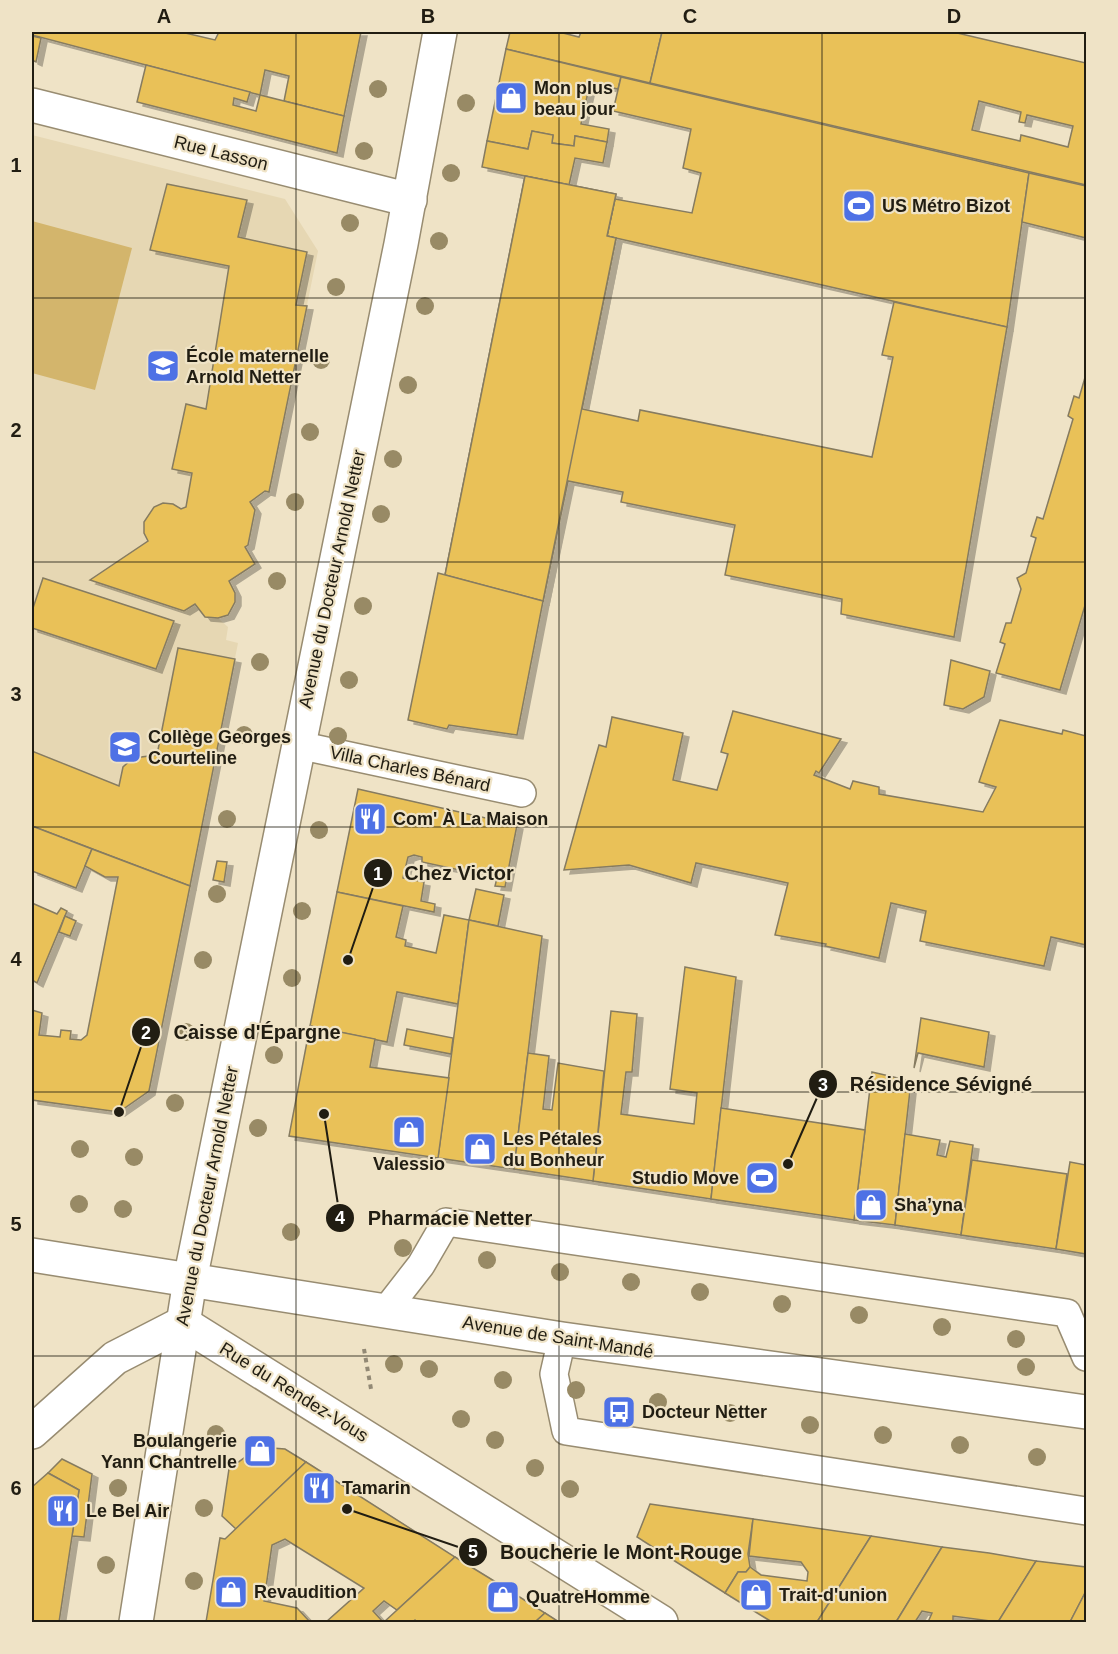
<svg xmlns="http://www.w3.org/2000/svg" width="1118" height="1654" font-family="Arial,sans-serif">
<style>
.built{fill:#e6d7b3}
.green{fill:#d3b56c}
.building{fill:#e9c159;stroke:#867b60;stroke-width:1.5;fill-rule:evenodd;filter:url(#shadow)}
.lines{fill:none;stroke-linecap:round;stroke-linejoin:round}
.lane-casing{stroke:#988c71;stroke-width:30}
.street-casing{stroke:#988c71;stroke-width:36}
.secondary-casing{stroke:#988c71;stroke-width:36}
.path{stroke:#928975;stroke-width:4;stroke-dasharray:4.5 4.5;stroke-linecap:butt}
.lane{stroke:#fff;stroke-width:27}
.street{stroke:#fff;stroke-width:33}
.secondary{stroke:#fff;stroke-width:33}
.tree{fill:#988a65}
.grid{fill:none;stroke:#211d12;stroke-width:1.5;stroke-opacity:0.55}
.labels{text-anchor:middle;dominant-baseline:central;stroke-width:4.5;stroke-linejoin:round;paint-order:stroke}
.poi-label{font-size:18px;font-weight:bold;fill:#211d12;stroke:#efe3c6;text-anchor:start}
.street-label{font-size:18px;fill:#211d12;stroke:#efe3c6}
.leader{fill:none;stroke:#211d12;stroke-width:2}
.callout-dot{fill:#211d12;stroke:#efe3c6;stroke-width:2}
.mark-label{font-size:18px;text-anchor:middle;font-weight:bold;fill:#fff}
.callout-label{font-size:20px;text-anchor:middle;font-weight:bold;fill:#211d12;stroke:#efe3c6;stroke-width:4.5;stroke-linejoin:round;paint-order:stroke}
.neatline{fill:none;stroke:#211d12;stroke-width:2}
.grid-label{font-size:20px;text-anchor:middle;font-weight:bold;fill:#211d12}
</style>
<defs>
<filter id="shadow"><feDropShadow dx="6" dy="4" stdDeviation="0" flood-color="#0004"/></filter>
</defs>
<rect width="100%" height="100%" fill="#efe3c6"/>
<!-- built -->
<polygon class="built" points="32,135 285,199 318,251 269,492 265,491 250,502 255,510 248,545 245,547 255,564 229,581 235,593 235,602 228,615 219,619 228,627 226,640 238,643 190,886 32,826"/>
<!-- green -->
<polygon class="green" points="32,221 132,248 95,390 32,373"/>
<!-- building -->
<g class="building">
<polygon points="32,32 181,32 215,40 219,32 361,32 344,116 284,101 289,76 265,70 260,95 32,35"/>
<polygon points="510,32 559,32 579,37 581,32 662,32 650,83 506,49"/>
<path d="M662 32H953L1086 63V185L650 83ZM979 101 1021 112 1019 122 1025 123 1027 115 1073 126 1068 147 1021 135 1020 141 972 130Z"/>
<polygon points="32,36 41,38 36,62 32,60"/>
<polygon points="506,49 621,77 618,89 590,83 581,124 609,129 607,142 575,136 574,146 552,143 553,135 532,131 528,149 487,141"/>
<polygon points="146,65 250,92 247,102 234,98 233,105 256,111 260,95 344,116 337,153 137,102"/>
<polygon points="621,77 1029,173 1007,327 607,236 615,199 692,213 701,173 683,168 691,129 613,111"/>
<polygon points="532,131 553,135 552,143 574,146 575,136 607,142 603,163 575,158 569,185 482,167 487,141 528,149"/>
<polygon points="1029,173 1086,186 1086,238 1022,222"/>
<polygon points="525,176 616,194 607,236 616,238 582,409 638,421 640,410 872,457 893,357 882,355 894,302 1007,327 954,637 841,614 842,599 725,575 735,525 621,502 623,492 568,481 543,601 445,575"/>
<polygon points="525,176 616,194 607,236 616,238 543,601 445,575"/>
<polygon points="167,184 247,200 238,237 307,252 296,305 307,306 269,492 265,491 250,502 255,510 248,545 245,547 255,564 229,581 235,593 235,602 228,615 218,618 205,617 195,604 184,611 90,580 148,541 144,533 144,522 154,507 163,503 173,504 181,509 186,507 192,473 172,469 186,404 206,409 229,266 150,250"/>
<polygon points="1086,374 1086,602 1060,690 996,673 1005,644 1000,642 1006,623 1011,623 1021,589 1017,578 1026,573 1036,538 1031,536 1037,517 1043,519 1073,419 1068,416 1074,396 1079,398"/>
<polygon points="438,573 543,601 517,735 449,725 447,729 408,720"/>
<polygon points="43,578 174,621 156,669 32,628 32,611"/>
<polygon points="178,648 235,659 190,886 32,826 32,751 119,786 123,767 133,758 157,755"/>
<polygon points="951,660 990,671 984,697 963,709 944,705"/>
<polygon points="733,711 841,739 819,773 816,771 814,775 850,789 853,781 879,787 879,794 983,812 996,787 979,782 1000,720 1062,734 1063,730 1086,736 1086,945 1051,937 1044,966 920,941 926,911 891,903 879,958 825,946 826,944 775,935 788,883 696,863 691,883 629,865 564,870 599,745 606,747 612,717 683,733 673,780 717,790 728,754 721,752"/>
<polygon points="358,789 517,825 505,887 495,886 497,878 422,862 422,857 414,855 408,857 403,878 424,882 421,901 435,904 434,912 337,892"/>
<polygon points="32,826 92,849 76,888 32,871"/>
<polygon points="92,849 190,886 149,1091 119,1112 32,1100 32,1010 42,1013 39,1035 60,1037 61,1030 71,1031 70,1039 81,1040 87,1035 118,877 105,877 85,866"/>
<polygon points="217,861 227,862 224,882 213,880"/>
<polygon points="476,889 504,895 498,926 469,920"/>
<polygon points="337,892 403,906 396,937 406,940 405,946 436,953 444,915 469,920 458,1004 397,992 387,1042 310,1026"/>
<polygon points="32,903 57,914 61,908 67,911 37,983 32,980"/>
<polygon points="65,916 76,921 70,936 59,932"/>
<polygon points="469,920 542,936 514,1169 438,1158"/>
<polygon points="685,967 736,977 711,1199 593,1181 611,1011 637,1014 632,1072 626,1072 621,1114 694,1124 697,1093 670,1089"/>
<polygon points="921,1018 989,1032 984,1067 918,1053 914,1068"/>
<polygon points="310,1026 375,1039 370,1067 449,1078 438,1158 289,1136"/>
<polygon points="407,1029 453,1038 451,1054 404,1045"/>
<polygon points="528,1053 549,1056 543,1109 552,1110 558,1063 604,1071 593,1181 514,1169"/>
<polygon points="872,1072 911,1081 895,1225 854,1220"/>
<polygon points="721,1108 865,1130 854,1220 711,1199"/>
<polygon points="905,1134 940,1140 937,1155 946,1157 950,1141 973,1145 961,1235 895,1225"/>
<polygon points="972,1160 1067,1174 1056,1249 961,1235"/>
<polygon points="1070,1162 1086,1165 1086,1254 1056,1249"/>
<polygon points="259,1447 285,1449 306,1462 236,1529 222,1516 229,1469"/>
<polygon points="62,1459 92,1474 84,1537 72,1536 79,1490 48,1473"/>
<polygon points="306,1462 455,1557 397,1610 384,1601 373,1611 383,1622 326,1622 364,1588 285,1539 272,1545 264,1601 297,1608 310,1622 206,1622 220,1538 225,1539"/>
<polygon points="48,1473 79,1490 59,1622 32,1622 32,1487"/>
<polygon points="650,1504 753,1519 748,1554 750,1567 746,1572 738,1572 725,1593 637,1537"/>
<polygon points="753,1519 871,1536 817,1622 772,1622 725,1593 738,1572 746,1572 750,1567 761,1575 807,1581 808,1572 801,1562 749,1556"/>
<polygon points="871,1536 942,1547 896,1622 817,1622"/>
<polygon points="942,1547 989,1553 1036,1561 998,1622 953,1616 953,1622 928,1622 932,1613 922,1611 915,1622 896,1622"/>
<polygon points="455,1557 499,1584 545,1613 535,1622 417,1622 415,1620 412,1622 384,1622"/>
<polygon points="1036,1561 1086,1567 1086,1591 1070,1622 998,1622"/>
<polygon points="1086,1591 1086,1622 1070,1622"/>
<polygon points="545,1613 559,1622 535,1622"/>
</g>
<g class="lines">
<defs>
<g id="lane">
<polyline points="298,745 522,793"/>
<polyline points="386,1310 421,1265 446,1222 1067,1313 1086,1357"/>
<polyline points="562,1339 554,1374 566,1431 1086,1511"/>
</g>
<g id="street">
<polyline points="32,105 410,200"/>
<polyline points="190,1280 401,244 440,32"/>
<polyline points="32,1432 115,1358 183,1323 661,1622"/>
</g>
<g id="secondary">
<polyline points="32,1255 562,1339 1086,1412"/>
<polyline points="136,1622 190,1280"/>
</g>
</defs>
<!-- lane casing -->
<use href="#lane" class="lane-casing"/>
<!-- street casing -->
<use href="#street" class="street-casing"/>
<!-- secondary casing -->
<use href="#secondary" class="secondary-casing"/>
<!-- path -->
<polyline class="path" points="364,1349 371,1389"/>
<!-- lane -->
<use href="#lane" class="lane"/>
<!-- street -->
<use href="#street" class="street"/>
<!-- secondary -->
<use href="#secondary" class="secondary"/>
</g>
<!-- trees -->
<g class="tree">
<circle cx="378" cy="89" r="9"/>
<circle cx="466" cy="103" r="9"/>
<circle cx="364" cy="151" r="9"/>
<circle cx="451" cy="173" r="9"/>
<circle cx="350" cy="223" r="9"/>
<circle cx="439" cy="241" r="9"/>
<circle cx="336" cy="287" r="9"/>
<circle cx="425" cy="306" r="9"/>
<circle cx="321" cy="360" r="9"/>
<circle cx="408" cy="385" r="9"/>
<circle cx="310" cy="432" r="9"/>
<circle cx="393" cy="459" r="9"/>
<circle cx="295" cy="502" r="9"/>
<circle cx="381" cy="514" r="9"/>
<circle cx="277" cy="581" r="9"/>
<circle cx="363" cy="606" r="9"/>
<circle cx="260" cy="662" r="9"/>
<circle cx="349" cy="680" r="9"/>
<circle cx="244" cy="735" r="9"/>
<circle cx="338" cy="736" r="9"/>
<circle cx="227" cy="819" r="9"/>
<circle cx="319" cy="830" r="9"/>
<circle cx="217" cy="894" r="9"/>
<circle cx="302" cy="911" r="9"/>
<circle cx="203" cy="960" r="9"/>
<circle cx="292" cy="978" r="9"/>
<circle cx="186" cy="1032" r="9"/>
<circle cx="274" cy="1055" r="9"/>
<circle cx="175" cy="1103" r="9"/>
<circle cx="258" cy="1128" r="9"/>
<circle cx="80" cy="1149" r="9"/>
<circle cx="134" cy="1157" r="9"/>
<circle cx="79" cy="1204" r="9"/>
<circle cx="123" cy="1209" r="9"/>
<circle cx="291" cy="1232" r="9"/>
<circle cx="403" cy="1248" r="9"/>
<circle cx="487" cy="1260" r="9"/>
<circle cx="560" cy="1272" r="9"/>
<circle cx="631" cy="1282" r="9"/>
<circle cx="700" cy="1292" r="9"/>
<circle cx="782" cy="1304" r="9"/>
<circle cx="859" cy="1315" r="9"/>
<circle cx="942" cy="1327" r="9"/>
<circle cx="1016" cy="1339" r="9"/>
<circle cx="394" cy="1364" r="9"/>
<circle cx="1026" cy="1367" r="9"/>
<circle cx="429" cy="1369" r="9"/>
<circle cx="503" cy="1380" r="9"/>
<circle cx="576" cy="1390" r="9"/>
<circle cx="658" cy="1402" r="9"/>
<circle cx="730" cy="1413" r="9"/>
<circle cx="461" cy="1419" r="9"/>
<circle cx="810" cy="1425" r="9"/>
<circle cx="216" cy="1434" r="9"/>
<circle cx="883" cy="1435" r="9"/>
<circle cx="495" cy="1440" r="9"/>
<circle cx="960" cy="1445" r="9"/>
<circle cx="1037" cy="1457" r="9"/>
<circle cx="535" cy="1468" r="9"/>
<circle cx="118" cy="1488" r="9"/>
<circle cx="570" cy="1489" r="9"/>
<circle cx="204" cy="1508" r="9"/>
<circle cx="106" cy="1565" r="9"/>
<circle cx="194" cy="1581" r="9"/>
</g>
<!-- grid -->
<path class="grid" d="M296 32V1622M559 32V1622M822 32V1622M32 298H1086M32 562H1086M32 827H1086M32 1092H1086M32 1356H1086"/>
<!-- icons -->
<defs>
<symbol id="shop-square" viewBox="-11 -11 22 22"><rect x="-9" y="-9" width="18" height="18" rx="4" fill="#4e71e5" stroke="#efe3c6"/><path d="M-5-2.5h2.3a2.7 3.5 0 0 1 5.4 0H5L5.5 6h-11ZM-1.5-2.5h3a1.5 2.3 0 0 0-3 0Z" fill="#fff"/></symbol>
<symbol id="stadium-square" viewBox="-11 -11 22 22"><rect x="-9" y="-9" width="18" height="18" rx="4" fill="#4e71e5" stroke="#efe3c6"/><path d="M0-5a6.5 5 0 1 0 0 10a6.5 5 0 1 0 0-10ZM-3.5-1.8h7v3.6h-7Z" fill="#fff"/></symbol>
<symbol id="school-square" viewBox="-11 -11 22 22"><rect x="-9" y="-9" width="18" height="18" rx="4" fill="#4e71e5" stroke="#efe3c6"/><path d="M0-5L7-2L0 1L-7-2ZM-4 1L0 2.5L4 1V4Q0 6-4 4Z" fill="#fff"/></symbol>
<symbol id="restaurant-square" viewBox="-11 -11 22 22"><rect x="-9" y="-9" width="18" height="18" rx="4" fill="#4e71e5" stroke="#efe3c6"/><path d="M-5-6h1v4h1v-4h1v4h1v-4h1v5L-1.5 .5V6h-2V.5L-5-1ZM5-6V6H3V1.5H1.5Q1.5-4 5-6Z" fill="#fff"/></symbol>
<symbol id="bus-square" viewBox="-11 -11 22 22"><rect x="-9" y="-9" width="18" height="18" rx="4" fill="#4e71e5" stroke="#efe3c6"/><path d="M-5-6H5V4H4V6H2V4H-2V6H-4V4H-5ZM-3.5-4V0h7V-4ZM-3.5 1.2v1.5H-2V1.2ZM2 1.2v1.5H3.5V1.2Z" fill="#fff"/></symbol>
</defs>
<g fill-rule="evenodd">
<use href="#shop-square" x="492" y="79" width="38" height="38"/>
<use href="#stadium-square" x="840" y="187" width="38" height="38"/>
<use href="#school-square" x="144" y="347" width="38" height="38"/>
<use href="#school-square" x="106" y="728" width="38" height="38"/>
<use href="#restaurant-square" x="351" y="800" width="38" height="38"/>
<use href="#shop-square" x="390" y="1113" width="38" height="38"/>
<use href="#shop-square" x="461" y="1130" width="38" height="38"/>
<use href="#stadium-square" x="743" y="1159" width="38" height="38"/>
<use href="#shop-square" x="852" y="1186" width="38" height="38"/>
<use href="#bus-square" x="600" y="1393" width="38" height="38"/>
<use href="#shop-square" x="241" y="1432" width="38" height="38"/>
<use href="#restaurant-square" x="300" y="1469" width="38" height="38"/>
<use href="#restaurant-square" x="44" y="1492" width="38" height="38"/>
<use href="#shop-square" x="212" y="1573" width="38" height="38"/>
<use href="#shop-square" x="737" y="1576" width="38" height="38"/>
<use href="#shop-square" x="484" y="1578" width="38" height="38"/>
</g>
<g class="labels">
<!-- poi labels -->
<g class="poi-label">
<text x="534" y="88">Mon plus<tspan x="534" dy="21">beau jour</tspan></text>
<text x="882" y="206">US Métro Bizot</text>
<text x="186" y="356">École maternelle<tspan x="186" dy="21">Arnold Netter</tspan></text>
<text x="148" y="737">Collège Georges<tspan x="148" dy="21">Courteline</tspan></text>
<text x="393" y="819">Com' À La Maison</text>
<text x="503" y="1139">Les Pétales<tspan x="503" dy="21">du Bonheur</tspan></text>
<text x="409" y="1164" text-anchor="middle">Valessio</text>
<text x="739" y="1178" text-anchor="end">Studio Move</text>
<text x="894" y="1205">Sha’yna</text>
<text x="642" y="1412">Docteur Netter</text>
<text x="237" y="1441" text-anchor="end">Boulangerie<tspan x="237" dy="21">Yann Chantrelle</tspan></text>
<text x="342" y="1488">Tamarin</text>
<text x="86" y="1511">Le Bel Air</text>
<text x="254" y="1592">Revaudition</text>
<text x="779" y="1595">Trait-d'union</text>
<text x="526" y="1597">QuatreHomme</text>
</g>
<!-- street labels -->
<g class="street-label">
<text transform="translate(221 153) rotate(14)">Rue Lasson</text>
<text transform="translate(332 579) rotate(-78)">Avenue du Docteur Arnold Netter</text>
<text transform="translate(410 769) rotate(12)">Villa Charles Bénard</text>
<text transform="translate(207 1196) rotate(-79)">Avenue du Docteur Arnold Netter</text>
<text transform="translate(558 1337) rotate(9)">Avenue de Saint-Mandé</text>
<text transform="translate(294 1392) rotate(32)">Rue du Rendez-Vous</text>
</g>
</g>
<!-- callouts -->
<path class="leader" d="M348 960L378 873M119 1112L146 1032M788 1164L823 1084M324 1114L340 1218M347 1509L473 1552"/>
<g class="callout-dot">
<circle cx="348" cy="960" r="6"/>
<circle cx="119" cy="1112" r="6"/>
<circle cx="788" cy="1164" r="6"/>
<circle cx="324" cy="1114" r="6"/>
<circle cx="347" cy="1509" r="6"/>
<circle cx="378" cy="873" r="15"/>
<circle cx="146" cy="1032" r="15"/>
<circle cx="823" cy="1084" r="15"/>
<circle cx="340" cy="1218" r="15"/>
<circle cx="473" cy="1552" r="15"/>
</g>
<g class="mark-label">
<text x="378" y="880">1</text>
<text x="146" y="1039">2</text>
<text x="823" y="1091">3</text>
<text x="340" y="1224">4</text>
<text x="473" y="1558">5</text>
</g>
<g class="callout-label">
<text x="459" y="880">Chez Victor</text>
<text x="257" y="1039">Caisse d'Épargne</text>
<text x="941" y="1091">Résidence Sévigné</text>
<text x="450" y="1225">Pharmacie Netter</text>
<text x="621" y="1559">Boucherie le Mont-Rouge</text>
</g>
<!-- border -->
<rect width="1118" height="1654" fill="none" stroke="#efe3c6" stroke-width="66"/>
<rect x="33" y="33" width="1052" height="1588" class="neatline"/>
<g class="grid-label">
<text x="164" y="23">A</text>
<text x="428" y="23">B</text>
<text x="690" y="23">C</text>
<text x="954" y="23">D</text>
<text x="16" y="172">1</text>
<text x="16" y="437">2</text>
<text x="16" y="701">3</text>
<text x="16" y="966">4</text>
<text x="16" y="1231">5</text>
<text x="16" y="1495">6</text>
</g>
</svg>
